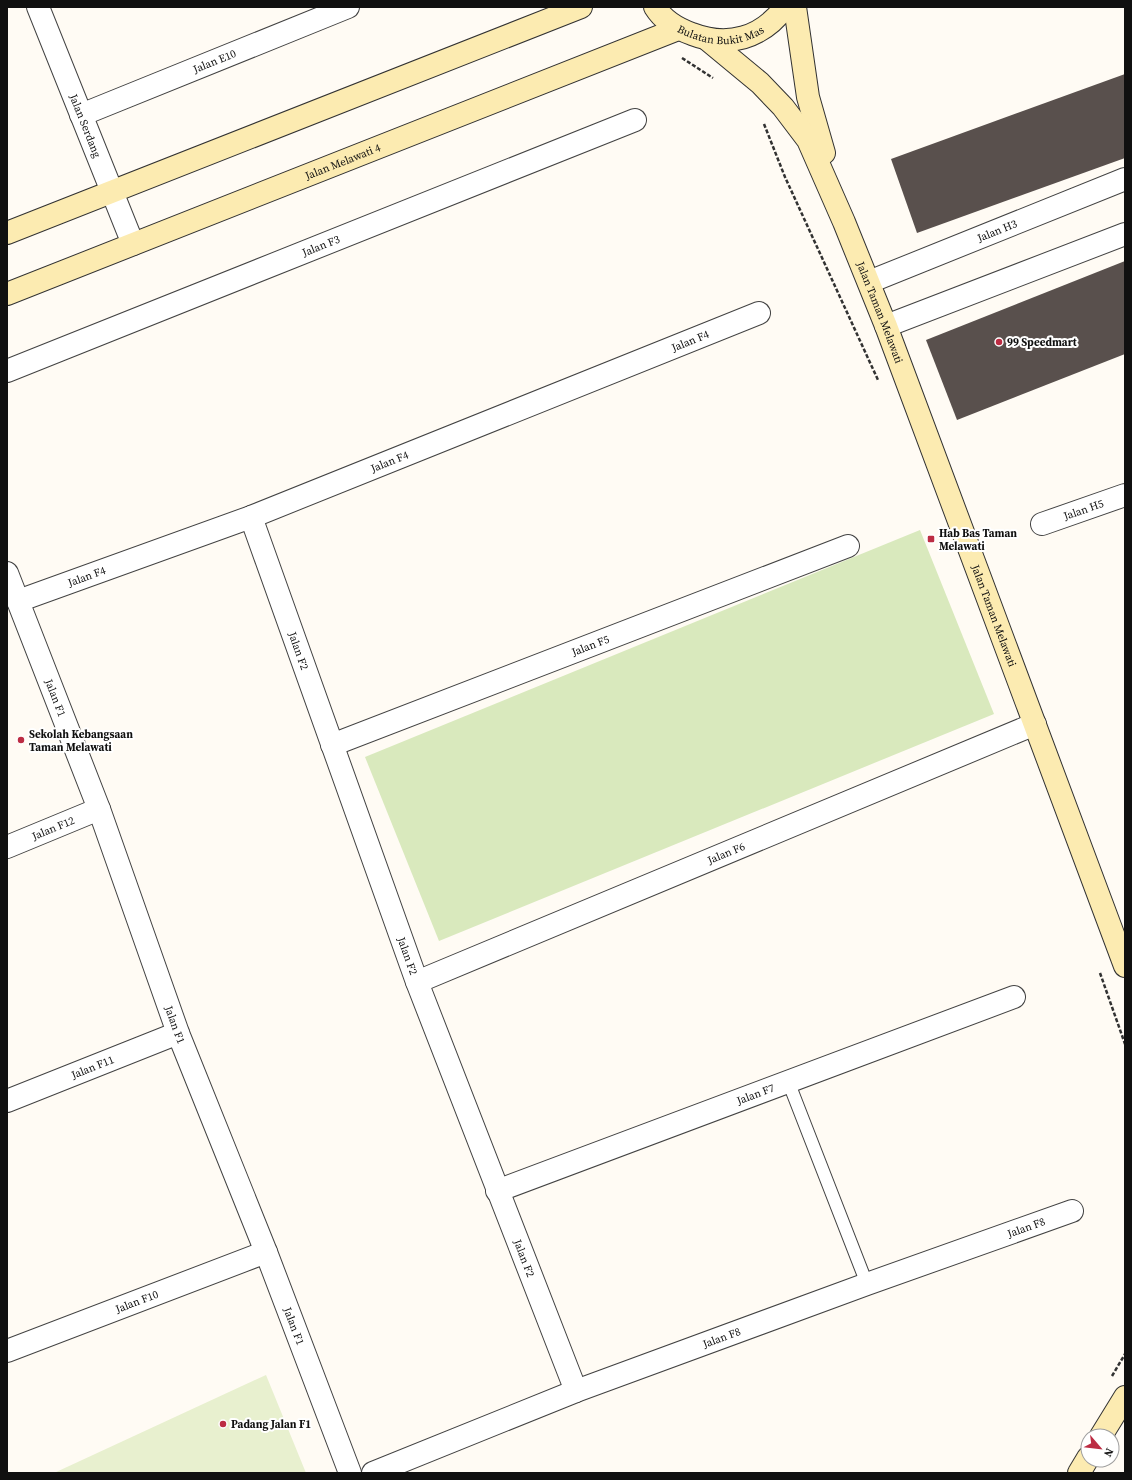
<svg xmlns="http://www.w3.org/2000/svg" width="1132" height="1480" font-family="'Source Serif 4',serif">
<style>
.green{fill:#d9e9bd}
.pitch{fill:#e8f0cf}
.building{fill:#59504d}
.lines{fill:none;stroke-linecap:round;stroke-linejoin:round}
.lane-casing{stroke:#434343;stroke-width:14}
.street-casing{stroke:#434343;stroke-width:24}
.secondary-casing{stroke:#323232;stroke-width:24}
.path{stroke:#323232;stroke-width:2.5;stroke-dasharray:4 2;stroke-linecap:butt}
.lane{stroke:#fff;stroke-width:12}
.street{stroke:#fff;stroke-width:22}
.secondary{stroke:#fcebb1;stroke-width:22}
.poi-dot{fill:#bc2c43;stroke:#fff;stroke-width:1.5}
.labels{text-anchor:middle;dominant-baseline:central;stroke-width:4;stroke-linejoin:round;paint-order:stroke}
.street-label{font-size:11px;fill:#101010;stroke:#fff}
.poi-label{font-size:11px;font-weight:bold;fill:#101010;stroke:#fff;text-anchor:start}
</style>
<rect width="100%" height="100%" fill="#fffbf4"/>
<!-- green -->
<polygon class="green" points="920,530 994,714 439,941 365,757"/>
<!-- pitch -->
<polygon class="pitch" points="266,1375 306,1473 54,1473"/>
<!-- building -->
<g class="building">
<polygon points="1125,74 1125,158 917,233 891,159"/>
<polygon points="1125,261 1125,354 957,420 926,340"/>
</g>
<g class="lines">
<defs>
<polyline id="lane" points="788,1081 867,1284"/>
<g id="street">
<path id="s1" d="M38 7 133 244"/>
<path id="s2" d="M81 115 348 7"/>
<path id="s3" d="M869 282 1125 179"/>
<polyline points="886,326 1125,234"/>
<path id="s4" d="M7 371 635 120"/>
<path id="s5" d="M251 517 417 982 576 1391"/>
<path id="s6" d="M1042 524 1125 495"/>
<path id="s7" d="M7 573 99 809 178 1033 266 1252 350 1473"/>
<path id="s8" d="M18 601 251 517 759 313"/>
<path id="s9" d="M332 745 848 546"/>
<path id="s10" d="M7 847 99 809"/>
<path id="s11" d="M417 982 1035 724"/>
<path id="s12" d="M7 1101 178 1033"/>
<path id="s13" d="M497 1191 1014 997"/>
<path id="s14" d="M7 1351 266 1252"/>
<path id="s15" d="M373 1473 576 1391 867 1284 1072 1211"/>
</g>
<g id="secondary">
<path id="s16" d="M655 7C663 20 678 29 692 34 728 48 762 38 785 7"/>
<polyline points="795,7 808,97 824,153"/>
<path id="s17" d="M708 40 760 83 783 107 808 140 844 222 886 326 1125 966"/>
<polyline points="7,233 581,7"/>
<path id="s18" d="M7 294 678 29"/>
<polyline points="1101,1436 1125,1397"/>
<polyline points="1079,1473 1088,1458"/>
</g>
</defs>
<!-- lane casing -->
<use href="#lane" class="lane-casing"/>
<!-- street casing -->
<use href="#street" class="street-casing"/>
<!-- secondary casing -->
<use href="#secondary" class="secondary-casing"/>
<!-- path -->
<g class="path">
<polyline points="682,58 713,78"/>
<polyline points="764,124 785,177 878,380"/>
<polyline points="1100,973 1125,1044"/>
<polyline points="1112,1376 1125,1354"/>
</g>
<!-- lane -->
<use href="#lane" class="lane"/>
<!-- street -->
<use href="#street" class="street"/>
<!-- secondary -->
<use href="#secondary" class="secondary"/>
</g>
<!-- markers -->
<g class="poi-dot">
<circle cx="999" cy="342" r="4"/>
<rect x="927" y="535" width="8" height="8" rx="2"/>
<circle cx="21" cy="740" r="4"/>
<circle cx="223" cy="1424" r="4"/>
</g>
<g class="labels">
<!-- street labels -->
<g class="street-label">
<text stroke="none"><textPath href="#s16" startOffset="76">Bulatan Bukit Mas</textPath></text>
<text stroke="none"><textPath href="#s2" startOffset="144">Jalan E10</textPath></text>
<text stroke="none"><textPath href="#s1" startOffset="128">Jalan Serdang</textPath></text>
<text stroke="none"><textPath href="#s18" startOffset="361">Jalan Melawati 4</textPath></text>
<text stroke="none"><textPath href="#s3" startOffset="138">Jalan H3</textPath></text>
<text stroke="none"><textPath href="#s4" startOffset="338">Jalan F3</textPath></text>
<text stroke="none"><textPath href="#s17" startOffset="329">Jalan Taman Melawati</textPath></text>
<text stroke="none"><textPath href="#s8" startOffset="721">Jalan F4</textPath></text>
<text stroke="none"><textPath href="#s8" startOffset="397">Jalan F4</textPath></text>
<text stroke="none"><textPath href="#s6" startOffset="44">Jalan H5</textPath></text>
<text stroke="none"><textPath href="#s8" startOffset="73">Jalan F4</textPath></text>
<text stroke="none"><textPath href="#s17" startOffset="653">Jalan Taman Melawati</textPath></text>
<text stroke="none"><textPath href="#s9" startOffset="277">Jalan F5</textPath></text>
<text stroke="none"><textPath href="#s5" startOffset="142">Jalan F2</textPath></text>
<text stroke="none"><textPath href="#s7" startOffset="134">Jalan F1</textPath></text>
<text stroke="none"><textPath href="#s10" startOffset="50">Jalan F12</textPath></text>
<text stroke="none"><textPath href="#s11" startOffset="335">Jalan F6</textPath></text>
<text stroke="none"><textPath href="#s5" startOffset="466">Jalan F2</textPath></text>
<text stroke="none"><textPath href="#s7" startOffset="482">Jalan F1</textPath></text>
<text stroke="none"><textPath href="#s12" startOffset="92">Jalan F11</textPath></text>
<text stroke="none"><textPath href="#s13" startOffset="276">Jalan F7</textPath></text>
<text stroke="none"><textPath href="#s15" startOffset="698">Jalan F8</textPath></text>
<text stroke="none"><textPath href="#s5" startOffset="790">Jalan F2</textPath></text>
<text stroke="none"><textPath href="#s14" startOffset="139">Jalan F10</textPath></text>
<text stroke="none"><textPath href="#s7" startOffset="806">Jalan F1</textPath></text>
<text stroke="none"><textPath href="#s15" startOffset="374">Jalan F8</textPath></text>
</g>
<!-- poi labels -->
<g class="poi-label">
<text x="1007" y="342">99 Speedmart</text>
<text x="939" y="533">Hab Bas Taman<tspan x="939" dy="13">Melawati</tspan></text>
<text x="29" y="734">Sekolah Kebangsaan<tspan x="29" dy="13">Taman Melawati</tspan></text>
<text x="231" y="1424">Padang Jalan F1</text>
</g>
</g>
<!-- border -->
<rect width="1132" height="1480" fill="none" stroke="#101010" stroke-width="16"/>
<!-- north arrow -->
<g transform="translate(1100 1448) rotate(118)"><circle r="19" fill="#ffffff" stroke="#9f9f9f"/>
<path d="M0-3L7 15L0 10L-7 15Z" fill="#bc2c43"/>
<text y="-6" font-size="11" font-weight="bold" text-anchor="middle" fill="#101010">N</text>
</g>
</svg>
